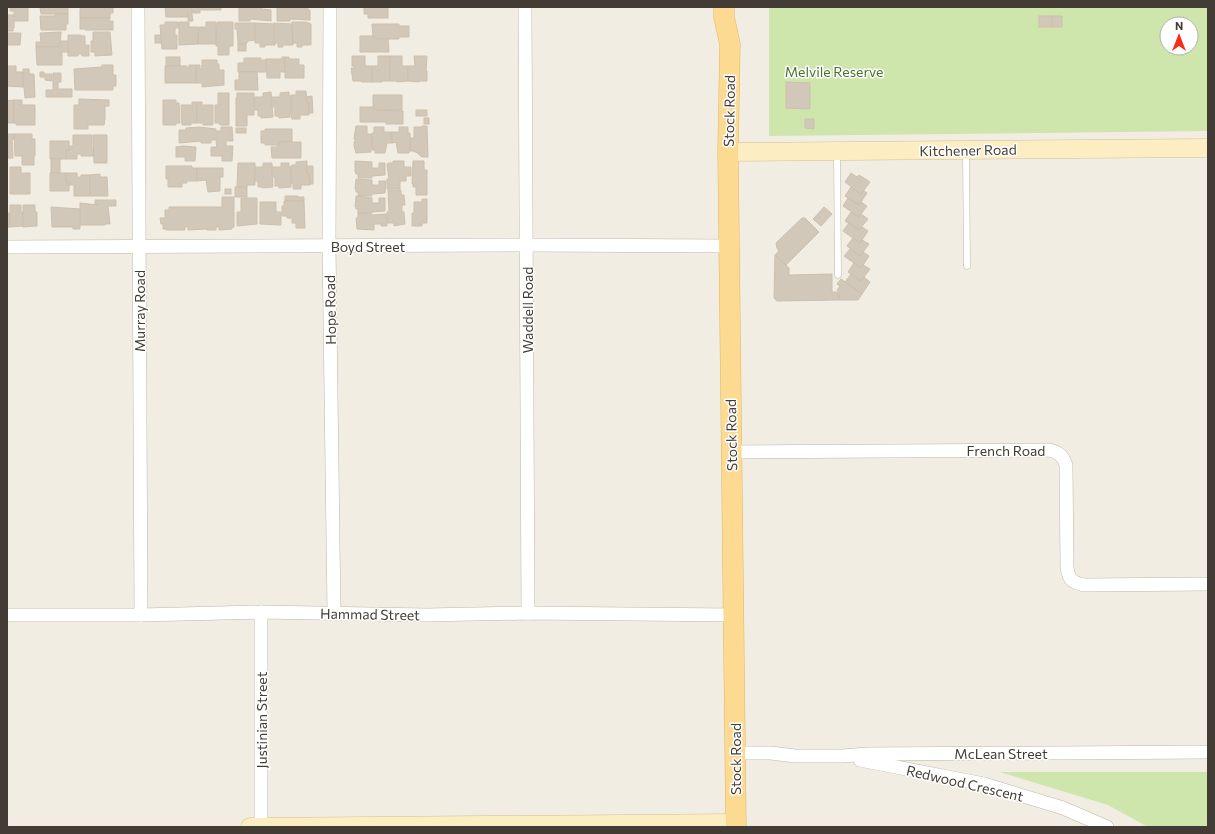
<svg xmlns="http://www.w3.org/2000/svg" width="1215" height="834" font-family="Commissioner,sans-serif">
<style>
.green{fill:#cee5ac;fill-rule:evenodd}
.building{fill:#d2c8b9;stroke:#cdbfad}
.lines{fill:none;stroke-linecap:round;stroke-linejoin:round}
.lane-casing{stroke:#bfb7a9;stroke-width:7}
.street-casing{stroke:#bfb7a9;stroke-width:14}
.secondary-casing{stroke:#d1bf94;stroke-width:19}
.primary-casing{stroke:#e0b663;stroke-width:21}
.lane{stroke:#fff;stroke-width:6}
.street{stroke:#fff;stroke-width:13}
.secondary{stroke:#fdedc2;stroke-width:18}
.primary{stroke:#fcda92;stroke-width:20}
.labels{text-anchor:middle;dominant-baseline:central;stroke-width:3;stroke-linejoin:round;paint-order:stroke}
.park-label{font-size:14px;fill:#487329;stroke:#fff}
.street-label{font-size:14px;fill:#433c34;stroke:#fff}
</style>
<rect width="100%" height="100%" fill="#f1ede3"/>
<!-- green -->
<g class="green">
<path d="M769 7H1207L1208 131 769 136ZM1167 24H1191V48H1167Z"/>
<polygon points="1000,772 1208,772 1208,827 1148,827 1108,805"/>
</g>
<!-- building -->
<g class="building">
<polygon points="10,7 28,7 28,21 14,21 14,11 10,11"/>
<polygon points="40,7 68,7 68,14 41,14"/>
<polygon points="81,7 113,7 113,13 110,13 110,18 80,18 80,9"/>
<polygon points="165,7 192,7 192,13 188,13 188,17 166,17"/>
<polygon points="192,7 221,7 221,10 200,10 200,13 192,13"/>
<polygon points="239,7 262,7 262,9 271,10 271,21 250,19 250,21 239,21"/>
<polygon points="277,7 308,7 308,10 310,10 310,20 290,19 290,21 277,21"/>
<polygon points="364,7 388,7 388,18 368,18 368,14 364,14"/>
<polygon points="55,14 68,14 68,24 66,24 66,30 41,30 40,16 55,16"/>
<polygon points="188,14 192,14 193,21 188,21"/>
<polygon points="7,15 14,15 14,28 13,28 13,31 7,31"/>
<rect x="1039" y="16" width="13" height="11"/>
<rect x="1052" y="16" width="10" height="11"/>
<polygon points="80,18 110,18 109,21 113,21 113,30 85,30 85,29 80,29"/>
<polygon points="165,22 178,22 179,28 175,28 175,35 177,35 177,49 162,49 160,25 165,25"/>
<polygon points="179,22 189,22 189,27 198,27 198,44 179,45"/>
<polygon points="206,22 216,22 216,44 198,44 199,27 206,27"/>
<polygon points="217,22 233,22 233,46 229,46 229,55 218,55 218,46 216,46"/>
<polygon points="292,22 306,22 311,24 311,45 302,45 302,47 297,47 297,43 292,43"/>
<polygon points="235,23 255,23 255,40 248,41 246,44 238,44 237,29 235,29"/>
<polygon points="255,23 274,24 275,45 265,45 265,47 260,47 260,43 255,43"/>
<polygon points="274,23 292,24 293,45 283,45 283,47 278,47 278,43 274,43"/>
<polygon points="372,24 399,24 399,26 409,26 409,37 399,37 399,39 376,39 373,36"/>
<polygon points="61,32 60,47 36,47 36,42 41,42 40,33"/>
<polygon points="93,32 110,32 112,55 95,56 95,52 91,52 91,41 93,41"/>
<polygon points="7,33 21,33 20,45 7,45"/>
<polygon points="68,35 81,35 81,36 85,36 85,45 89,45 89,56 82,56 82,54 78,54 78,56 68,56"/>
<rect x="155" y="35" width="6" height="8"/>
<polygon points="360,36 373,36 376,39 388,39 389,52 360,52"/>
<rect x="61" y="41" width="7" height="11"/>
<rect x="238" y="44" width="8" height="7"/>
<polygon points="36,47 60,47 60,52 62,52 62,65 37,65"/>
<polygon points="352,56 365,56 365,66 372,66 372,82 361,82 361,81 353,81 351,68 354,68 354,66 352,66"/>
<polygon points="378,56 390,56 390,81 382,81 382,82 372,82 372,66 378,66"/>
<polygon points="390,56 402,56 402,66 408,66 408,81 397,82 397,81 390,81"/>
<polygon points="414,56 427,56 426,71 427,71 427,81 419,81 419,82 408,81 408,66 415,66"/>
<rect x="166" y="57" width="14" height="9"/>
<polygon points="282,57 285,57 285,72 280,72 280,78 267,78 266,59 282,59"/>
<polygon points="285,57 289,57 289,59 299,59 299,65 304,65 304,78 285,78"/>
<polygon points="244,58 261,58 261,60 266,60 267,72 238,72 238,63 244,63"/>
<polygon points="202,60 217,60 217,64 219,64 219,70 224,70 224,85 202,87 202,83 196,83 196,65 200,65 200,69 202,69"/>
<polygon points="102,65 113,65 113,75 116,75 116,86 113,86 113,90 75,90 74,69 102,67"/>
<polygon points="189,65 196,65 196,83 165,83 165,66 187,66 187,68 189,68"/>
<polygon points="7,66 16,66 16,72 23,72 23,87 7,86"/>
<polygon points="23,69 29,69 29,74 34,74 35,97 25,98 24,87 23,87"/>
<polygon points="40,72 44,72 44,74 52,74 52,81 45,80 45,77 40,77"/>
<polygon points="239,72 257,72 258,90 235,90 235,80 239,80"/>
<polygon points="53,73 61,73 61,82 58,82 58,89 72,89 72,97 46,97 46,90 53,90"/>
<polygon points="786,82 810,83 810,109 786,108"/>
<polygon points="296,91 306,91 307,103 309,103 309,115 300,115 300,119 292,119 291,113 291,95 296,95"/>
<polygon points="271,92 273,117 261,118 261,116 258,116 258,110 254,110 254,97 263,97 263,93"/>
<polygon points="289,92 289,96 291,96 290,117 279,118 279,116 275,116 275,107 271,107 271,97 280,97 280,93"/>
<polygon points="218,93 229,93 229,125 220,125 220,123 215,123 215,105 218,105"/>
<polygon points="237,93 254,93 254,115 247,115 247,126 236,126 236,98 237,98"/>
<polygon points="373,95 402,95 402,110 376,110 373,107"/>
<polygon points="312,96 313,113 309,113 309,103 307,103 306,97"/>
<polygon points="79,99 109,100 109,106 105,106 105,119 104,125 88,125 88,129 74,129 74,105 79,105"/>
<polygon points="14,100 14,123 7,123 7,101"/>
<polygon points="14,100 22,100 22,105 35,105 35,125 16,125 16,123 14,123"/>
<polygon points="163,100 176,100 176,103 179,103 180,123 176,123 176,125 163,125"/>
<polygon points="192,102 197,102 197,123 191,123 191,125 182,125 181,105 191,105 191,110 192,110"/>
<polygon points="197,102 202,102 202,110 203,110 203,105 213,105 213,125 203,125 203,123 197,123"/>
<polygon points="360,107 373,107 376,110 403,111 403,124 386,124 386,122 360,122"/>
<rect x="416" y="110" width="11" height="6"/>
<rect x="424" y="118" width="5" height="6"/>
<polygon points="805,119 814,119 814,129 805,128"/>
<polygon points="356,126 367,126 367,134 372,134 372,147 371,147 371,152 356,153 354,146 354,142 356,140 354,139"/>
<polygon points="422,126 427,126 428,157 422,157 416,152 414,152 414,151 410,151 410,138 414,138 414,127 422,127"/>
<polygon points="199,127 216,129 216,131 221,131 221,127 232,127 233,141 226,141 226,146 233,146 232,161 222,161 222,156 211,156 211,147 217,147 216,142 217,140 211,140 211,143 201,143 201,141 179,143 179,130 186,130 186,128"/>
<polygon points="374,127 384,127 384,132 392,132 392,143 387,143 385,153 375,153 375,150 372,150 372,133 374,133"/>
<polygon points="399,127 408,127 408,133 410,133 410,151 409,151 409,153 398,153 396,142 392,143 392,132 399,132"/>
<rect x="236" y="128" width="10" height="5"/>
<polygon points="265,129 292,129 292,142 280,142 277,145 265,145 265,143 261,143 261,131 265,131"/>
<polygon points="7,134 14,134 14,139 12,139 13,158 7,158"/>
<polygon points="14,134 32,134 32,139 35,139 35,156 34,156 34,165 22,165 22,156 15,156"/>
<polygon points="73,135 92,135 92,149 94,149 94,156 81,156 81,154 77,154 77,159 66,159 66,150 69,150 69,146 73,146"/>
<polygon points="93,135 107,135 107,163 94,163"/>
<polygon points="50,141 69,141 69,150 66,150 66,159 50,159"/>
<polygon points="280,142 301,142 301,158 272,158 271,147 277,147"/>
<polygon points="183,146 196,147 195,161 185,161 185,157 176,157 176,147"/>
<rect x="51" y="159" width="9" height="14"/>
<polygon points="307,161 307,174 309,174 310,185 301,185 301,189 293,189 293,183 291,183 291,167 292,165 296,165 296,162"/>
<polygon points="355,161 372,162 372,168 379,168 379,163 385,163 385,175 372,176 372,178 358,178 358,174 356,174 355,171"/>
<polygon points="393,161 404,161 404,167 411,167 411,176 406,176 406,181 400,181 400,189 387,189 387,179 389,179 387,165 388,163 393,163"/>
<polygon points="413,161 424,161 424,170 427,170 427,195 416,195 416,187 413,187 413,184 412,184"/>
<polygon points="238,163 255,163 255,185 247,185 247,187 237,187"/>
<polygon points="263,163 272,163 273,187 262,188 262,187 258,187 258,181 255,181 255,167 263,167"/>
<polygon points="281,163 289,163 289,167 291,167 291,187 279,188 279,186 275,186 275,177 272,177 272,167 281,167"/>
<polygon points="166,166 192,166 192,168 197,168 197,181 187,181 187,183 182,183 182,187 168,187 168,179 166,179"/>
<polygon points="307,166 313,166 313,184 310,184 309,174 307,174"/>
<polygon points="10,167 21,167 21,173 30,173 30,194 10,194"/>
<polygon points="197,168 223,168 223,177 220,177 220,191 208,192 206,180 197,181"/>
<polygon points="50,173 66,173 66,182 69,182 69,191 50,191"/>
<polygon points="66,173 77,173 77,177 81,177 81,175 90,175 90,196 74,196 74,185 69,185 69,182 66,182"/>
<polygon points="851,173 857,177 859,175 870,182 861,194 845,182"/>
<polygon points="100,174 100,177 107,177 108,196 90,196 90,175"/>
<polygon points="356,179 372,180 372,185 379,185 379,181 386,181 385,193 372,194 372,196 358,196 358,192 356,192 356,189 355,189"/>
<rect x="235" y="187" width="12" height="10"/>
<polygon points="851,187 861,194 864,191 867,193 859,205 845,196"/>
<rect x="225" y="189" width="6" height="5"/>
<polygon points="388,190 401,190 401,195 404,195 405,205 402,205 402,212 404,212 405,224 394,226 394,223 387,223 387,212 389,212"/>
<polygon points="285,196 298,196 298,197 304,197 304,201 285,201"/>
<polygon points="356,196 372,198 372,203 379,203 379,198 385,198 385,211 372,212 372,213 358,213 358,209 356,209 356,207 355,207"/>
<polygon points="222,197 234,197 234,227 232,227 232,229 219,230 219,227 216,227 216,230 207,230 207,229 188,230 188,227 185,227 185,230 166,230 166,229 163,229 163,224 161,224 160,218 165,218 165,210 169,210 169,207 222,207"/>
<polygon points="241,198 257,198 257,224 237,226 237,212 241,212"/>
<polygon points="848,198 859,205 861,202 867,206 859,217 843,206"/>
<polygon points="422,199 427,199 427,223 422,223 422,226 412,226 412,213 414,213 414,202 422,202"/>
<polygon points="95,200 116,200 116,206 108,206 110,224 105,224 105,225 80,225 80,203 98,205 95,204"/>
<polygon points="284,201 304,201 305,228 296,228 296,223 292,223 292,218 287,218 287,216 282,216 282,206 284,206"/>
<polygon points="260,202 276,202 276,212 281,212 281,225 260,224"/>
<polygon points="7,205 7,213 10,213 10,227 7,227"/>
<polygon points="10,205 21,205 21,212 23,212 23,226 10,227"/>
<polygon points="23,205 35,205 35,212 37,212 37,226 23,227"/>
<polygon points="51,207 80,209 80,229 73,229 73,227 52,227"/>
<polygon points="824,207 832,214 821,226 813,219"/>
<polygon points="851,212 859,217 861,214 868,219 859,230 845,221"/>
<polygon points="358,213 372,214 372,215 386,214 387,226 381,226 381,224 374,224 374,230 357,229 356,218 358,218"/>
<polygon points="802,218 805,218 819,232 786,265 775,255 779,251 777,248 776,243"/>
<polygon points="849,223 859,230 862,227 868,231 860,243 843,231"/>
<polygon points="853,238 860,243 862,240 869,244 860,256 847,246"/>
<polygon points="850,249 860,256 863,252 869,256 861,268 844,256"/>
<polygon points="775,255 789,268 789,275 832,274 832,292 838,292 839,300 777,301 774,298"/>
<polygon points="854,263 861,268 863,265 870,269 861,281 848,272"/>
<polygon points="851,274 861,281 864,277 870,282 862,294 845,282"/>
<polygon points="841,279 862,294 858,300 839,300 839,291 837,290 840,286 837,284"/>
</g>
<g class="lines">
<defs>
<g id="lane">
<polyline points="966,152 967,266"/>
<polyline points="837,153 838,275"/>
</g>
<g id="street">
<polyline points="138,7 141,615"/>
<polyline points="330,7 329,246 334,613"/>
<polyline points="525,7 528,613"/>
<polyline points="7,247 527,245 730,246"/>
<path d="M731 452 1049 450C1059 452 1063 456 1066 465L1067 567C1069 580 1071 582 1084 585L1208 584"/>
<polyline points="7,615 141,615 261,612 427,615 528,613 733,615"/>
<polyline points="736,753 771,753 795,756 843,756 867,754 1208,752"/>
<polyline points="860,760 984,784 1063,808 1107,827"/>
<polyline points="261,827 261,612"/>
</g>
<g id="secondary">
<polyline points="728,152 1208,148"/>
<polyline points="250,827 736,823"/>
</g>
<polyline id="primary" points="724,7 724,17 730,44 728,152 736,827"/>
</defs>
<!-- lane casing -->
<use href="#lane" class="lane-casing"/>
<!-- street casing -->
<use href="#street" class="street-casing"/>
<!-- secondary casing -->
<use href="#secondary" class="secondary-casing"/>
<!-- primary casing -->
<use href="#primary" class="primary-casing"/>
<!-- lane -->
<use href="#lane" class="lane"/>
<!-- street -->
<use href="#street" class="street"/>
<!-- secondary -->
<use href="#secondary" class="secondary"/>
<!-- primary -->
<use href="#primary" class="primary"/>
</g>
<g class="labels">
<!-- park labels -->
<g class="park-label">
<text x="834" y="71">Melvile Reserve</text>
</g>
<!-- street labels -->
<g class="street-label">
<text transform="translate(729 111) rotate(-89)">Stock Road</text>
<text transform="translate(968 150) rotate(-1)">Kitchener Road</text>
<text x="368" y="246">Boyd Street</text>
<text transform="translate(330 310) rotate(-91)">Hope Road</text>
<text transform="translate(527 310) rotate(-90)">Waddell Road</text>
<text transform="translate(139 311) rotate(-90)">Murray Road</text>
<text transform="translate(731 435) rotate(-91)">Stock Road</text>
<text x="1006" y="450">French Road</text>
<text transform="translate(370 614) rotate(1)">Hammad Street</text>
<text transform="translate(261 720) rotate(-90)">Justinian Street</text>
<text x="1001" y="753">McLean Street</text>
<text transform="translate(735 759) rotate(-90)">Stock Road</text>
<text transform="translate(965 783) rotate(13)">Redwood Crescent</text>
</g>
</g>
<!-- border -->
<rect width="1215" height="834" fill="none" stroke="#433c34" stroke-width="16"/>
<!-- north arrow -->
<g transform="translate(1179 36)"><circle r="19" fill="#ffffff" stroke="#b4b1ae"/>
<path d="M0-3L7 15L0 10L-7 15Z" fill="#f53017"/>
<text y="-6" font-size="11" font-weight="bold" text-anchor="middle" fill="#433c34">N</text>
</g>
</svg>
